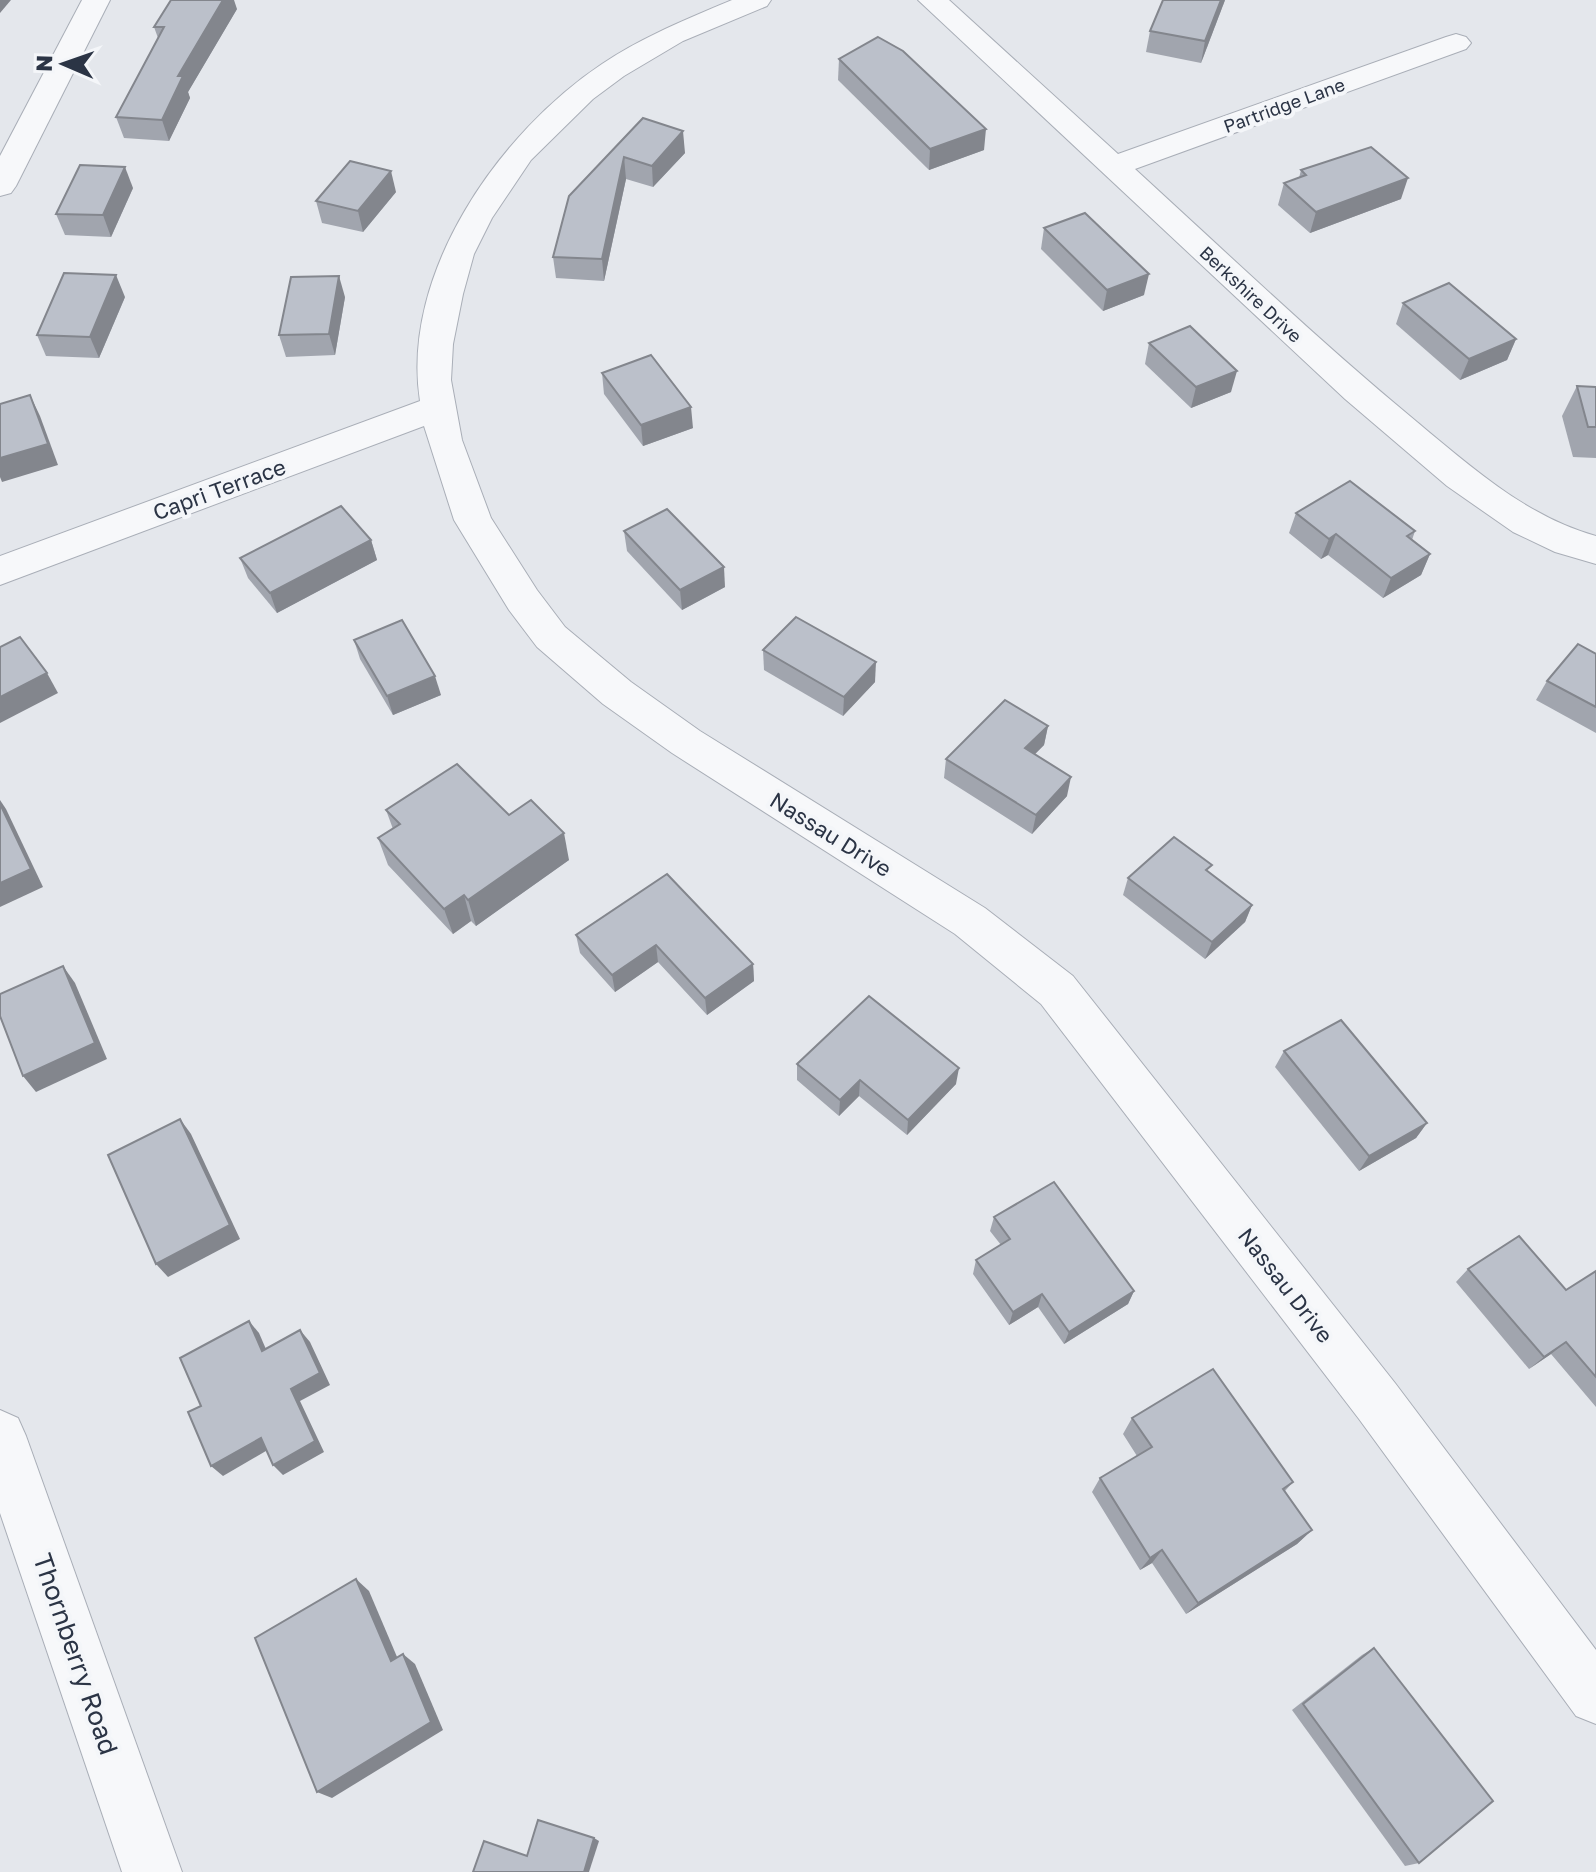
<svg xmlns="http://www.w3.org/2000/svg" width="1596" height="1872" font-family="'Golos Text',sans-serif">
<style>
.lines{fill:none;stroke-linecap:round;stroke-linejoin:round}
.minor-casing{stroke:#a9aeb7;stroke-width:2}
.minor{fill:#f7f8fa;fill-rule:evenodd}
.wall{fill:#a1a5ae}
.shaded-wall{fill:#83868d}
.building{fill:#bbc0ca;stroke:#83868d;stroke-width:2}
.labels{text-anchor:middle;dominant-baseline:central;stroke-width:8;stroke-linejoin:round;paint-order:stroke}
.far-street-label{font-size:18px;fill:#2b3445;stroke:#f4f6f9}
.street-label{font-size:22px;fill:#2b3445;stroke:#f4f6f9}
.near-street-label{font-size:26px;fill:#2b3445;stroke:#f4f6f9}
</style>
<rect width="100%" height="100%" fill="#e4e7ec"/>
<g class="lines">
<defs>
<g id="minor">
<polygon points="82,0 110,0 16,186 11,193 0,196 0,156"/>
<path d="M732 0H771L767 6 683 41 624 76 593 99 531 160 492 218 474 254 463 294 453 344 451 380 462 440 491 518 537 590 565 627 631 682 700 731 985 908 1073 976 1395 1383 1596 1650V1724L1576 1716 1359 1419 1041 1004 955 934 672 753 603 704 537 647 509 610 454 520 424 426 0 585V556L420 401C400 273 500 132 602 64 642 37 687 19 732 0Z"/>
<path d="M918 0H949L1118 154 1446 37 1456 34 1466 37 1471 43 1466 49 1135 169C1228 254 1320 342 1417 422 1471 467 1527 517 1596 536V564L1555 552 1513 532 1447 486 1345 399Z"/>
<polygon points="0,1410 18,1418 26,1436 182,1872 122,1872 0,1513"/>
</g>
</defs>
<!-- minor casing -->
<use href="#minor" class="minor-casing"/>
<!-- minor -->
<use href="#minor" class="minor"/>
</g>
<!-- wall -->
<g class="wall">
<polygon points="1225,0 1201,63 1146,52 1150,31"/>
<polygon points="237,9 188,92 190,98 169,141 124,138 116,117 158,38 154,27"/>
<polygon points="839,59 984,150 929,170 838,80"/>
<polygon points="643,118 685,153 653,187 626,179 604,281 556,278 553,257"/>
<polygon points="1301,170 1401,199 1310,233 1278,205 1284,183 1299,178"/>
<polygon points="133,188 111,237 65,235 56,214"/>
<polygon points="396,192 363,232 322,223 316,201"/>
<polygon points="1044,228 1144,295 1103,311 1041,249"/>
<polygon points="125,297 99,358 46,356 37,335"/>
<polygon points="345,297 335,355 286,357 279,335"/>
<polygon points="1403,303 1516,339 1507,360 1460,380 1396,324"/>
<polygon points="1149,343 1231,392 1191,408 1145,364"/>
<polygon points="602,373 693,428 643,446 604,394"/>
<polygon points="1577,386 1596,387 1596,458 1573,457 1562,416"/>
<polygon points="1296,513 1415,531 1412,540 1430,554 1421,575 1383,598 1328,555 1321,559 1289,533"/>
<polygon points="624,531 725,587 682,610 627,551"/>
<polygon points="371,540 377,560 277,613 248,578 240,558"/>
<polygon points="354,640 441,695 393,715 360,659"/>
<polygon points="763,650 875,682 843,716 764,670"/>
<polygon points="1596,654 1596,733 1536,700 1547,681"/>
<polygon points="1048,726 1044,745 1035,754 1067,796 1032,834 944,778 946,759"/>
<polygon points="386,810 509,815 569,860 476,926 471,921 453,934 388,865 378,838 393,829"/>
<polygon points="1210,873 1252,905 1245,922 1205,959 1123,895 1128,878"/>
<polygon points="667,874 753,964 754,981 707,1015 658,962 615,992 580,953 576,935"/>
<polygon points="1284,1051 1427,1123 1416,1138 1359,1171 1275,1067"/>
<polygon points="797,1064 956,1084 907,1135 859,1096 839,1116 797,1080"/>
<polygon points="994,1217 1134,1291 1128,1304 1064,1344 1038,1307 1009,1325 973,1274 976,1260 1001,1245 990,1231"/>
<polygon points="1468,1269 1566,1290 1596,1271 1596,1407 1551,1354 1529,1369 1456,1282"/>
<polygon points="1132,1418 1293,1482 1285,1491 1312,1530 1297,1544 1186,1614 1152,1563 1140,1570 1092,1492 1100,1478 1137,1456 1123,1434"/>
<polygon points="1374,1648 1419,1863 1405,1866 1292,1710 1362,1655"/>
</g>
<!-- shaded-wall -->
<g class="shaded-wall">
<polygon points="0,0 11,0 0,13"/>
<polygon points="223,0 234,0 237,9 188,92 190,98 169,141 162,120 178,76"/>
<polygon points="1221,0 1225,0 1201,63 1205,41"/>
<polygon points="986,129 984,150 929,170 930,149"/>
<polygon points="683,131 685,153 653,187 652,166"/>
<polygon points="624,157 626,179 604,281 602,259"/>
<polygon points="125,167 133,188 111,237 103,215"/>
<polygon points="391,171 396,192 363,232 358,211"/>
<polygon points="1408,178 1401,199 1310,233 1316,212"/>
<polygon points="1149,274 1144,295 1103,311 1107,290"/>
<polygon points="116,275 125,297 99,358 90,337"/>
<polygon points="339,276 345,297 335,355 329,334"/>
<polygon points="1516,339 1507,360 1460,380 1469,359"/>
<polygon points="1237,371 1231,392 1191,408 1196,387"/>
<polygon points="30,395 40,416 58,465 2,482 0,477 0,458"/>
<polygon points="691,407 693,428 643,446 641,425"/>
<polygon points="1336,534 1328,555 1321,559 1329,539"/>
<polygon points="371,540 377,560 277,613 270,593"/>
<polygon points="1430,554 1421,575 1383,598 1391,578"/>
<polygon points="724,567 725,587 682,610 680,590"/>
<polygon points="876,662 875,682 843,716 844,697"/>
<polygon points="47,673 58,693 0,723 0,697"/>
<polygon points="435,676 441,695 393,715 387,696"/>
<polygon points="1048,726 1044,745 1022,767 1025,748"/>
<polygon points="1071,777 1067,796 1032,834 1036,815"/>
<polygon points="0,800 6,809 43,887 0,907"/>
<polygon points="564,833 569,860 476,926 468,900"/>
<polygon points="464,895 471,921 453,934 444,909"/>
<polygon points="1252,905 1245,922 1205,959 1212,942"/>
<polygon points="656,945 658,962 615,992 612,975"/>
<polygon points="753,964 754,981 707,1015 705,998"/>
<polygon points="63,966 75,983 107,1059 36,1092 23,1076"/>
<polygon points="959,1068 956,1084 907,1135 908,1120"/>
<polygon points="860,1080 859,1096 839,1116 840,1100"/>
<polygon points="180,1119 191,1134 240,1239 168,1277 156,1264"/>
<polygon points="1427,1123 1416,1138 1359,1171 1369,1156"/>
<polygon points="1134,1291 1128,1304 1064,1344 1069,1332"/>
<polygon points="1042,1294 1038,1307 1009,1325 1013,1312"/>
<polygon points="249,1321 259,1333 272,1363 262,1351"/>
<polygon points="300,1330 310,1342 330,1385 300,1401 324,1452 283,1475 273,1465 291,1389"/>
<polygon points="1566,1342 1551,1354 1529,1369 1544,1357"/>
<polygon points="261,1438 271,1448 223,1476 211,1466"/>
<polygon points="1312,1530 1297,1544 1186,1614 1198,1603"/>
<polygon points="1162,1550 1152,1563 1140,1570 1150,1558"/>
<polygon points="356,1579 369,1591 403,1671 391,1661"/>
<polygon points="403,1654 415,1664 443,1730 332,1798 317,1792"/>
<polygon points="594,1838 599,1841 589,1872 584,1872"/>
</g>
<!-- building -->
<g class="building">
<polygon points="171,0 223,0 178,76 183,76 162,120 116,117 164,27 154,27"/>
<polygon points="1163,0 1221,0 1205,41 1150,31"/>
<polygon points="878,37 903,51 986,129 930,149 839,59"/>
<polygon points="643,118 683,131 652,166 624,157 602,259 553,257 569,196"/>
<polygon points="1371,147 1408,178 1316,212 1284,183 1306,175 1301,170"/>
<polygon points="350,161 391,171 358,211 316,201"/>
<polygon points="80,165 125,167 103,215 56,214"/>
<polygon points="1085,213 1149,274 1107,290 1044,228"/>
<polygon points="64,273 116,275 90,337 37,335"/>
<polygon points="339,276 329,334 279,335 291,277"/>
<polygon points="1449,283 1516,339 1469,359 1403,303"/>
<polygon points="1190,326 1237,371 1196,387 1149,343"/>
<polygon points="651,355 691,407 641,425 602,373"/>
<polygon points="1577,386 1596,387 1596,427 1588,427"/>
<polygon points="30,395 48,444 0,458 0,404"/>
<polygon points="1350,481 1415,531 1407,536 1430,554 1391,578 1336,534 1329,539 1296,513"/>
<polygon points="341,506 371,540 270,593 240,558"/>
<polygon points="667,509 724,567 680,590 624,531"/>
<polygon points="796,617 876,662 844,697 763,650"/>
<polygon points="402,620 435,676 387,696 354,640"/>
<polygon points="20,637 47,673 0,697 0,647"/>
<polygon points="1578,644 1596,654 1596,707 1547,681"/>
<polygon points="1005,700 1048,726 1025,748 1071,777 1036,815 946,759"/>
<polygon points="457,764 509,815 531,800 564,833 468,900 464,895 444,909 378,838 400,824 386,810"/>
<polygon points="0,804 31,869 0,883"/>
<polygon points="1174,837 1212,865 1206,870 1252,905 1212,942 1128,878"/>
<polygon points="667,874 753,964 705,998 656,945 612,975 576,935"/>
<polygon points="63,966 95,1043 23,1076 0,1016 0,994"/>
<polygon points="869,996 959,1068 908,1120 860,1080 840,1100 797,1064"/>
<polygon points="1341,1020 1427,1123 1369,1156 1284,1051"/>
<polygon points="180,1119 230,1225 156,1264 108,1155"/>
<polygon points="1054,1182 1134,1291 1069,1332 1042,1294 1013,1312 976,1260 1010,1239 994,1217"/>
<polygon points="1519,1236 1566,1290 1596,1271 1596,1377 1566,1342 1544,1357 1468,1269"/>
<polygon points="249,1321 262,1351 300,1330 320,1373 291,1389 315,1441 273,1465 261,1438 211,1466 188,1412 201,1406 180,1358"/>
<polygon points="1213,1369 1293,1482 1283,1489 1312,1530 1198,1603 1162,1550 1150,1558 1100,1478 1152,1447 1132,1418"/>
<polygon points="356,1579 391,1661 403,1654 431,1722 317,1792 255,1638"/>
<polygon points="1374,1648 1493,1801 1419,1863 1303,1704"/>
<polygon points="538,1820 594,1838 584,1872 473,1872 484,1841 527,1856"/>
</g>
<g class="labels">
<!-- far-street labels -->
<g class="far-street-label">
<text transform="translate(1284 105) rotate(-20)">Partridge Lane</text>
<text transform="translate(1251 294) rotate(43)">Berkshire Drive</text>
</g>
<!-- street labels -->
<g class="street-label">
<text transform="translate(219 489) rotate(-20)">Capri Terrace</text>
<text transform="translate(831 834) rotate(32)">Nassau Drive</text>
<text transform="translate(1286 1285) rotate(52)">Nassau Drive</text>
</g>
<!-- near-street labels -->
<g class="near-street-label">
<text transform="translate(76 1654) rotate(71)">Thornberry Road</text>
</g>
</g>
<!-- north arrow -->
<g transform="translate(64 64) rotate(272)" stroke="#f4f6f9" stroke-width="6" paint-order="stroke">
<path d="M0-6L14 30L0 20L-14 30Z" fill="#2b3445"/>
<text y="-12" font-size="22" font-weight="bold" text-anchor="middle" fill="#2b3445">N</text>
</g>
</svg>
